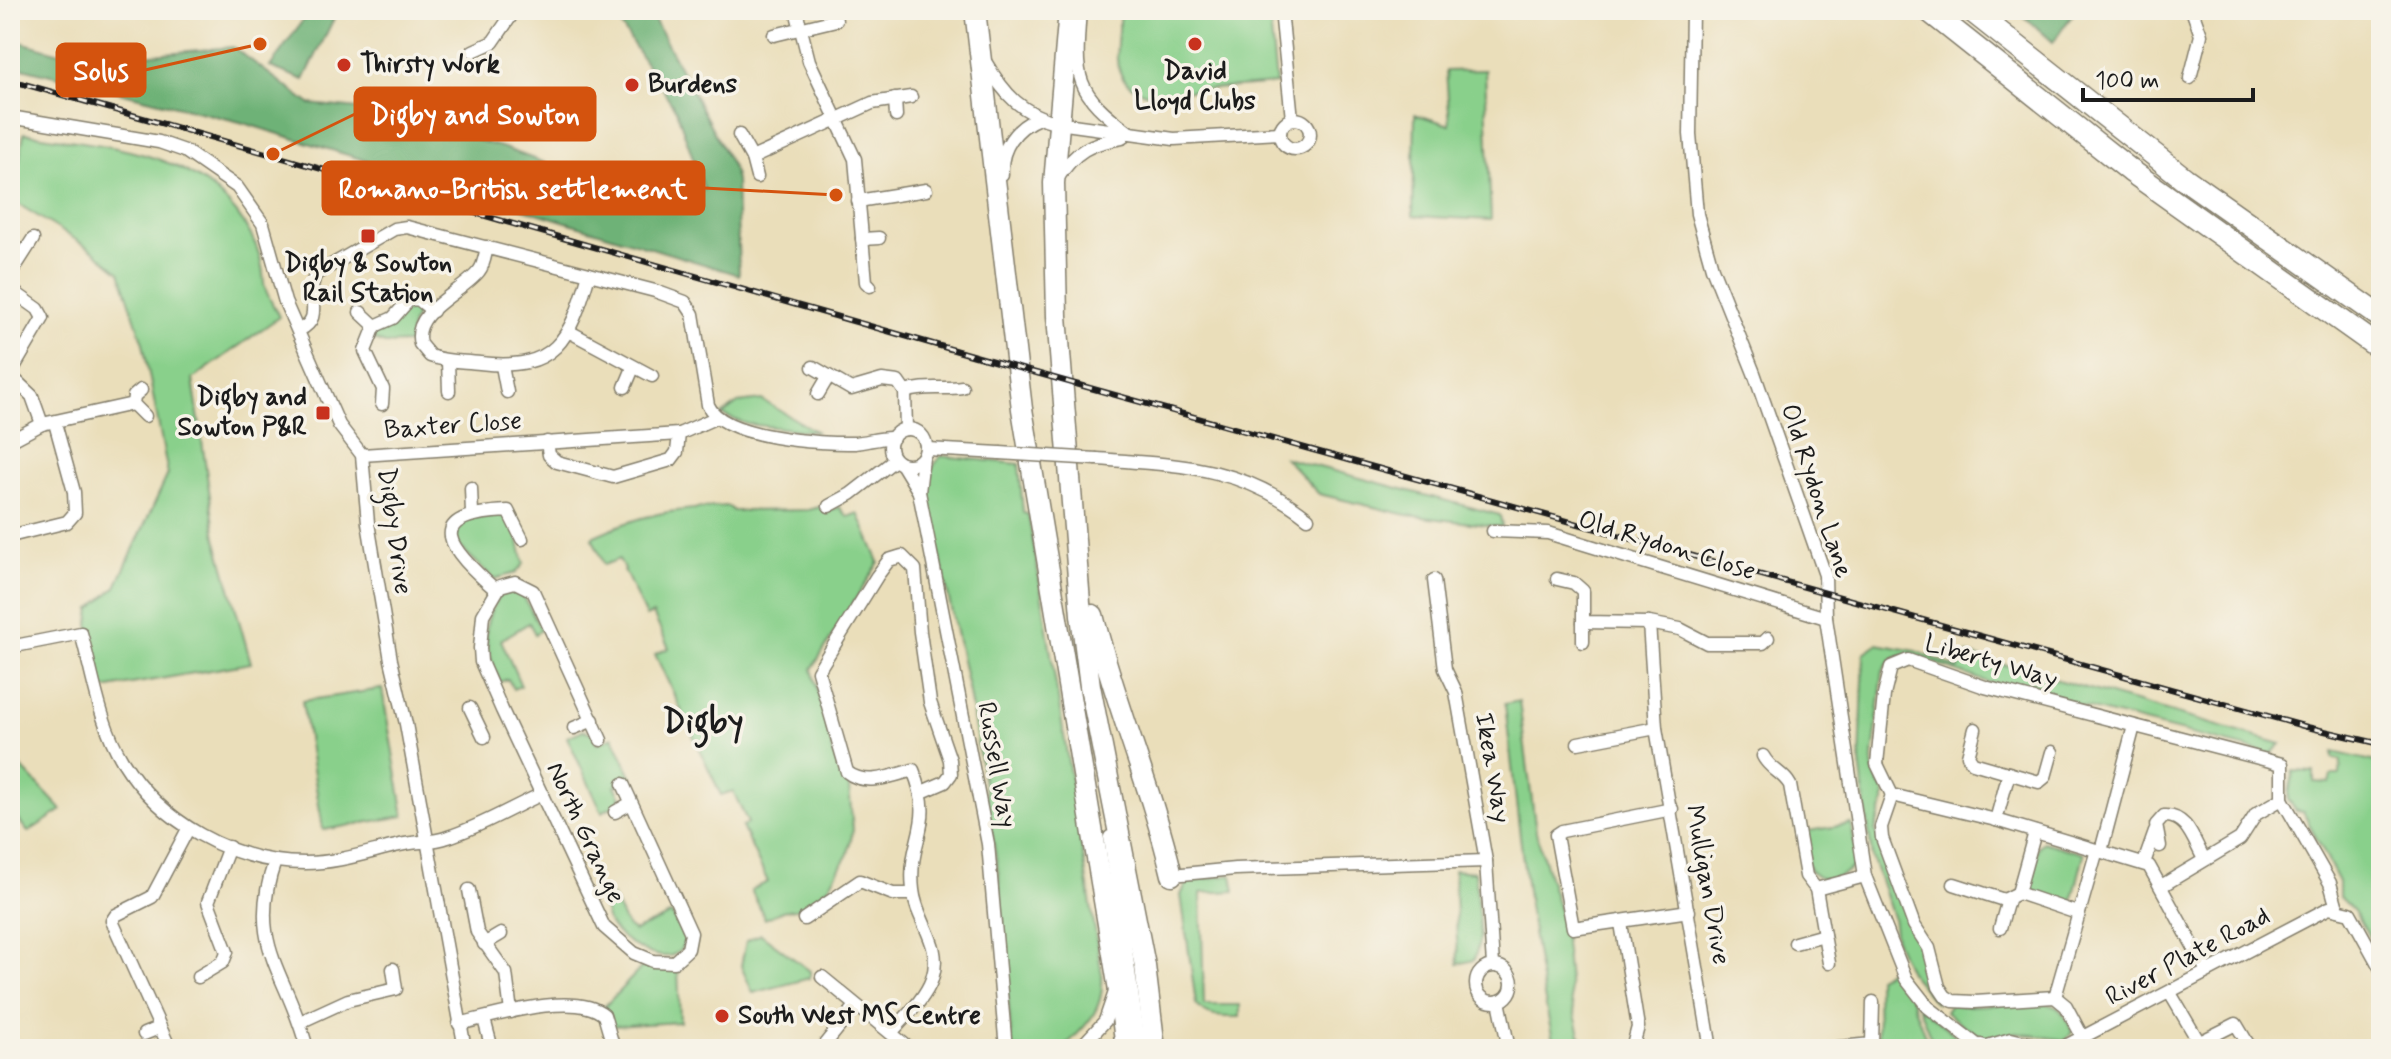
<svg xmlns="http://www.w3.org/2000/svg" width="2391" height="1059" font-family="Mynerve,sans-serif">
<style>
.green{fill:#89d08b;stroke:#527654;stroke-width:2}
.forest{fill:#6eb277;stroke:#45674a;stroke-width:2}
.lines{fill:none;stroke-linecap:round;stroke-linejoin:round}
.street-casing{stroke:#837d6b;stroke-width:15}
.secondary-casing{stroke:#837d6b;stroke-width:21}
.primary-casing{stroke:#837d6b;stroke-width:23}
.highway-casing{stroke:#837d6b;stroke-width:25}
.street{stroke:#fff;stroke-width:12}
.secondary{stroke:#fff;stroke-width:18}
.primary{stroke:#fff;stroke-width:20}
.highway{stroke:#fff;stroke-width:22}
.rail-casing{stroke:#1c1c1c;stroke-width:6}
.rail{stroke:#f7f3e8;stroke-width:3;stroke-dasharray:9;stroke-linecap:butt}
.street-bridge-casing{stroke:#837d6b;stroke-width:15;stroke-linecap:butt}
.street-bridge{stroke:#fff;stroke-width:12}
.poi-dot{fill:#c8321e;stroke:#f7f3e8;stroke-width:3}
.labels{text-anchor:middle;dominant-baseline:central;stroke-width:7;stroke-linejoin:round;paint-order:stroke}
.poi-label{font-size:26px;font-weight:bold;fill:#1c1c1c;stroke:#f7f3e8;text-anchor:start}
.street-label{font-size:26px;fill:#1c1c1c;stroke:#f7f3e8}
.district-label{font-size:34px;font-weight:bold;fill:#1c1c1c;stroke:#f7f3e8}
.leader{fill:none;stroke:#d4530e;stroke-width:3}
.callout-dot{fill:#d4530e;stroke:#f7f3e8;stroke-width:3}
.callout{fill:#d4530e;stroke:#d4530e;stroke-width:3}
.callout-label{font-size:28px;text-anchor:middle;font-weight:bold;fill:#fff}
</style>
<rect width="100%" height="100%" fill="#f7f3e8"/>
<filter id="ink" filterUnits="userSpaceOnUse"><feTurbulence type="fractalNoise" baseFrequency=".0125" numOctaves="2"/><feDisplacementMap in="SourceGraphic" scale="16" xChannelSelector="R" yChannelSelector="G"/><feConvolveMatrix kernelMatrix="1 2 1 2 8 2 1 2 1" color-interpolation-filters="sRGB"/></filter>
<filter id="wash" filterUnits="userSpaceOnUse"><feTurbulence type="fractalNoise" baseFrequency=".006" numOctaves="4" result="noise"/><feDisplacementMap in="SourceGraphic" scale="32" xChannelSelector="R" yChannelSelector="G"/><feGaussianBlur stdDeviation="1.8" result="paint"/><feColorMatrix in="noise" values="0 0 0 0 0 0 0 0 0 0 0 0 0 0 0 0 0 1.4 0 .05"/><feComposite in="paint" operator="in"/></filter>
<g filter="url(#wash)">
<rect width="100%" height="100%" fill="#eadeba"/>
<!-- green -->
<g class="green">
<path d="M1120 10H1269L1276 84 1149 94C1105 83 1118 46 1120 10Z"/>
<polygon points="1485,70 1491,220 1413,216 1415,114 1450,125 1446,71"/>
<path d="M24 133C112 148 205 149 252 237 260 252 263 267 264 283 265 293 275 307 279 317L193 379 216 538 251 663 103 689 89 624 91 609 116 587 168 474 143 343 120 272 94 251 10 199V162L19 163Z"/>
<polygon points="413,302 421,308 412,323 409,343 385,344 371,339 376,330"/>
<polygon points="762,400 817,432 747,424 722,415 738,403"/>
<path d="M941 456 1019 464 1023 513 1028 514 1036 559 1102 975C1105 1010 1086 1026 1062 1049H1012L999 876 969 693 928 501 929 472Z"/>
<polygon points="1285,458 1500,515 1502,527 1407,515 1319,494"/>
<path d="M728 506 733 511 808 510 824 506 826 512 839 507 848 517 858 513 879 562 812 669 836 763 849 787 853 830 848 854 828 888 801 908 782 911 765 919 751 890 768 882 742 827 748 823 733 791 721 795 655 654 669 648 653 614 646 617 619 559 604 565 592 537C644 513 671 510 728 506Z"/>
<polygon points="507,514 518,536 524,564 516,573 494,579 457,544 456,525 461,519"/>
<path d="M507 587 526 594 524 597 541 630 535 634 529 623 501 640 521 686 513 689 508 679 500 682C484 643 477 621 507 587Z"/>
<path d="M1877 644 1916 651 1959 669 1967 654 2281 744 2271 754 1996 685 1911 655C1897 654 1890 659 1883 671L1873 756V771L1884 792V802L1875 830 1926 952 1925 968 1936 1004 1909 972 1896 942 1893 917 1872 857 1860 762 1864 653Z"/>
<polygon points="382,689 404,816 323,830 302,701"/>
<path d="M1519 701 1536 832 1563 924 1571 1000 1584 1049H1555C1529 935 1518 819 1505 704Z"/>
<polygon points="583,730 592,733 597,744 613,737 632,778 615,786 621,797 617,804 602,812 567,737"/>
<polygon points="2333,752 2381,763 2381,958 2354,911 2339,896 2339,882 2303,812 2296,811 2288,799 2293,771 2314,772 2314,782 2329,783 2331,775 2340,775 2341,760 2333,758"/>
<polygon points="10,755 62,810 28,832 10,810"/>
<path d="M1851 824 1857 857 1855 865C1844 876 1821 887 1810 870 1804 862 1804 843 1802 832Z"/>
<polygon points="2043,842 2084,854 2072,903 2027,889 2038,847"/>
<polygon points="1454,870 1475,872 1480,938 1474,960 1458,964"/>
<path d="M1232 875 1235 891 1201 893 1204 1005H1240V1017C1223 1017 1207 1019 1196 1004L1181 895 1188 881Z"/>
<path d="M612 896 627 926 634 931 672 914 683 936 686 935C681 978 625 946 610 925 605 918 606 911 602 902Z"/>
<polygon points="761,934 810,971 810,978 753,993 741,966 746,941"/>
<polygon points="643,966 663,970 678,967 680,1022 612,1026 604,1007"/>
<polygon points="1890,970 1908,991 1930,1049 1878,1049 1877,977"/>
<path d="M1950 1004C1975 1011 2045 994 2060 1010 2066 1015 2069 1025 2072 1032L2066 1040 2015 1033 1990 1037 1978 1035 1945 1012Z"/>
<polygon points="1918,1005 1955,1035 1963,1049 1935,1049"/>
</g>
<!-- forest -->
<g class="forest">
<polygon points="310,10 338,10 304,80 270,67"/>
<polygon points="611,10 649,10 732,166 736,180 739,275 240,122 10,65 10,39 85,60 233,47 310,104 378,111 501,147 671,209 704,189 676,110"/>
<polygon points="2028,10 2076,10 2053,42 2024,16"/>
</g>
</g>
<g filter="url(#ink)">
<g class="lines">
<defs>
<g id="street">
<polyline points="796,10 809,61 855,159 866,282 870,286"/>
<path d="M1080 10C1075 78 1073 91 1130 133"/>
<polyline points="1281,10 1292,119"/>
<polyline points="1692,10 1690,134 1697,214 1712,268 1754,373 1825,575 1826,618 1865,876 1906,979 1928,1007 1981,1048 2011,1039 2052,1049"/>
<polyline points="774,35 836,20"/>
<polyline points="473,51 493,42 515,10"/>
<path d="M986 63C1004 94 1022 114 1058 123L1174 139 1280 133"/>
<polyline points="2190,78 2201,35 2192,10"/>
<polyline points="895,99 896,116"/>
<polyline points="10,117 159,142 185,151 237,187 263,224 285,302 339,425 362,455 368,523 391,660 406,724 465,1049"/>
<circle cx="1295" cy="134" r="15"/>
<polyline points="739,135 752,158 757,177"/>
<polyline points="752,158 872,103 911,97"/>
<path d="M1002 174C1000 148 1016 127 1039 118"/>
<path d="M1057 179C1075 151 1090 143 1122 138"/>
<polyline points="858,201 926,190"/>
<polyline points="862,239 879,238"/>
<path d="M487 247C485 255 484 265 479 271 462 293 411 311 420 344L430 356C446 362 463 361 480 363 556 372 570 340 589 274"/>
<polyline points="10,275 33,239"/>
<polyline points="10,289 38,309 43,318 10,374"/>
<polyline points="360,312 375,326 393,318 409,300 418,299 433,311"/>
<polyline points="375,326 365,351 383,389 382,404"/>
<path d="M299 330C326 318 304 295 316 274L394 229 407 227 655 291 685 302 693 314 708 405C722 438 821 444 855 443 868 442 880 437 893 438"/>
<polyline points="570,332 652,376"/>
<polyline points="448,361 449,391"/>
<polyline points="502,366 507,392"/>
<polyline points="813,367 851,389 882,380 898,382 905,392 906,429"/>
<polyline points="10,375 32,396 42,424"/>
<polyline points="625,387 633,368"/>
<polyline points="141,390 134,396 133,404 145,416"/>
<path d="M905 392C926 385 941 390 962 387"/>
<polyline points="818,394 828,377"/>
<circle cx="908" cy="447" r="18"/>
<polyline points="10,441 42,424 133,404"/>
<polyline points="547,442 549,455 557,462 613,477 671,460 677,452 679,434"/>
<polyline points="927,449 1000,453"/>
<polyline points="362,455 679,434 715,418"/>
<path d="M1097 459C1178 465 1241 465 1308 518"/>
<polyline points="902,464 919,492 988,844 1006,1049"/>
<polyline points="471,488 472,513"/>
<polyline points="919,492 923,458"/>
<polyline points="829,506 851,494 895,460"/>
<polyline points="1493,531 1548,533 1826,618"/>
<polyline points="10,536 67,522 75,513 74,492 55,423"/>
<polyline points="1557,579 1574,583 1583,591 1583,622 1649,623"/>
<polyline points="1434,580 1445,669 1456,692 1486,861 1493,965"/>
<path d="M496 590C449 549 419 515 508 511L522 539"/>
<polyline points="1583,622 1583,642"/>
<path d="M10 647 81 633C93 675 99 722 122 760 160 822 232 863 305 863 338 863 368 852 400 845 416 841 433 843 448 837 480 827 511 808 542 794"/>
<polyline points="470,708 484,737"/>
<polyline points="574,728 593,720"/>
<polyline points="1975,729 1968,756 1973,763 2039,782 2045,777 2052,752"/>
<polyline points="601,740 533,591 515,582 500,586 483,615 480,648 481,662 502,710 604,927 634,953 653,961 674,962 688,949 691,933 623,784"/>
<polyline points="1578,743 1656,728"/>
<path d="M1763 756C1770 770 1783 772 1790 785L1806 876 1816 889 1865 876"/>
<polyline points="1892,795 1877,764 1884,695 1891,667 1908,660 1985,687 2282,764 2282,799 2330,883 2337,908"/>
<polyline points="1892,795 1996,820 2149,866 2207,971"/>
<polyline points="1892,795 1881,827 1882,838 1914,925 1929,948 1939,987 1945,996 1953,1001 1975,1002 2055,997 2066,1006 2083,1038"/>
<polyline points="1672,809 1562,831 1556,835 1573,928 1689,911"/>
<polyline points="615,812 631,803"/>
<polyline points="1996,820 2009,773"/>
<polyline points="1110,837 1140,1049"/>
<path d="M2160 846 2156 825 2164 816C2187 814 2194 842 2204 859"/>
<polyline points="2101,851 2134,726"/>
<path d="M275 861C245 946 289 974 307 1049"/>
<polyline points="2144,863 2155,832"/>
<polyline points="1172,875 1235,869 1486,861"/>
<polyline points="1954,884 2004,900 2018,893"/>
<polyline points="2163,885 2240,839 2256,814 2282,799"/>
<polyline points="1816,889 1829,963"/>
<polyline points="469,890 477,932 506,973 511,1012"/>
<polyline points="2018,893 2035,832"/>
<polyline points="2018,893 2077,913"/>
<polyline points="804,919 860,881 893,894 913,894"/>
<polyline points="1621,923 1638,1027 1632,1049"/>
<polyline points="2000,928 2008,900"/>
<polyline points="1795,943 1824,935"/>
<polyline points="484,944 501,934"/>
<circle cx="1494" cy="984" r="18"/>
<polyline points="198,977 223,962 227,952 208,902 229,847"/>
<polyline points="822,977 910,1049"/>
<polyline points="2170,993 2203,1049"/>
<polyline points="2055,997 2097,850"/>
<polyline points="1499,1001 1509,1049"/>
<polyline points="484,1019 492,1049"/>
<polyline points="300,1022 348,1000 396,989 393,969"/>
<path d="M459 1024C493 1016 576 990 604 1015L614 1049"/>
<path d="M891 1033C905 1017 925 999 932 979 944 944 916 922 913 890 907 837 937 827 913 770 892 776 865 787 847 772L818 671 877 576 889 560 902 556 915 569 920 632 930 702 950 760 951 774 945 782 922 792"/>
<polyline points="144,1034 159,1028"/>
<polyline points="170,1049 112,921 116,915 152,897 188,829"/>
<polyline points="821,1049 855,1007"/>
<polyline points="1079,1049 1105,1021 1115,992"/>
<polyline points="1711,1049 1656,728 1649,623 1680,629 1707,643 1763,643 1768,638"/>
<polyline points="1820,1049 1872,1044 1873,1002"/>
<polyline points="2060,1049 2329,908 2350,913 2381,969"/>
<polyline points="2186,1049 2236,1024 2251,1049"/>
</g>
<polyline id="secondary" points="1980,1049 1981,1048"/>
<g id="primary">
<polyline points="975,10 1022,409 1118,984 1126,1049"/>
<polyline points="1069,10 1054,183 1057,316 1081,615 1090,686 1145,966 1155,1049"/>
<path d="M1093 615C1115 704 1151 786 1172 875"/>
</g>
<g id="highway">
<polyline points="1928,10 2131,171 2381,349"/>
<polyline points="1971,10 2185,179 2381,317"/>
</g>
</defs>
<!-- street casing -->
<use href="#street" class="street-casing"/>
<!-- secondary casing -->
<use href="#secondary" class="secondary-casing"/>
<!-- primary casing -->
<use href="#primary" class="primary-casing"/>
<!-- highway casing -->
<use href="#highway" class="highway-casing"/>
<!-- street -->
<use href="#street" class="street"/>
<!-- secondary -->
<use href="#secondary" class="secondary"/>
<!-- primary -->
<use href="#primary" class="primary"/>
<!-- highway -->
<use href="#highway" class="highway"/>
<defs>
<polyline id="rail" points="10,80 975,356 2307,727 2381,744"/>
</defs>
<!-- rail casing -->
<use href="#rail" class="rail-casing"/>
<!-- rail -->
<use href="#rail" class="rail"/>
<defs>
<polyline id="street-bridge" points="1000,453 1097,459"/>
</defs>
<!-- street-bridge casing -->
<use href="#street-bridge" class="street-bridge-casing"/>
<!-- street-bridge -->
<use href="#street-bridge" class="street-bridge"/>
</g>
</g>
<!-- markers -->
<g class="poi-dot">
<circle cx="1195" cy="44" r="8"/>
<circle cx="344" cy="65" r="8"/>
<circle cx="632" cy="85" r="8"/>
<rect x="360" y="228" width="16" height="16" rx="4"/>
<rect x="315" y="405" width="16" height="16" rx="4"/>
<circle cx="722" cy="1016" r="8"/>
</g>
<g class="labels">
<!-- poi labels -->
<g class="poi-label">
<text x="360" y="65">Thirsty Work</text>
<text x="1195" y="72" text-anchor="middle">David<tspan x="1195" dy="30">Lloyd Clubs</tspan></text>
<text x="648" y="85">Burdens</text>
<text x="368" y="264" text-anchor="middle">Digby &amp; Sowton<tspan x="368" dy="30">Rail Station</tspan></text>
<text x="307" y="398" text-anchor="end">Digby and<tspan x="307" dy="30">Sowton P&amp;R</tspan></text>
<text x="738" y="1016">South West MS Centre</text>
</g>
<!-- street labels -->
<g class="street-label">
<text transform="translate(453 426) rotate(-4)">Baxter Close</text>
<text transform="translate(1816 491) rotate(72)">Old Rydon Lane</text>
<text transform="translate(394 531) rotate(82)">Digby Drive</text>
<text transform="translate(1667 546) rotate(17)">Old Rydon Close</text>
<text transform="translate(1991 662) rotate(16)">Liberty Way</text>
<text transform="translate(996 765) rotate(80)">Russell Way</text>
<text transform="translate(1492 768) rotate(80)">Ikea Way</text>
<text transform="translate(585 833) rotate(65)">North Grange</text>
<text transform="translate(1707 885) rotate(80)">Mulligan Drive</text>
<text transform="translate(2188 957) rotate(-28)">River Plate Road</text>
</g>
<!-- district labels -->
<g class="district-label">
<text x="703" y="722">Digby</text>
</g>
</g>
<!-- callouts -->
<path class="leader" d="M260 44L145 70M273 154L355 114M836 195L704 188"/>
<g class="callout-dot">
<circle cx="260" cy="44" r="8"/>
<circle cx="273" cy="154" r="8"/>
<circle cx="836" cy="195" r="8"/>
</g>
<g class="callout">
<rect x="57" y="44" width="88" height="52" rx="8"/>
<rect x="355" y="88" width="240" height="52" rx="8"/>
<rect x="323" y="162" width="381" height="52" rx="8"/>
</g>
<g class="callout-label">
<text x="101" y="80">Solus</text>
<text x="475" y="124">Digby and Sowton</text>
<text x="513" y="198">Romano-British settlement</text>
</g>
<!-- margin -->
<rect width="2391" height="1059" fill="none" stroke="#f7f3e8" stroke-width="40"/>
<!-- scale -->
<path d="M2083 88v12h170v-12" fill="none" stroke="#1c1c1c" stroke-width="4"/>
<text x="2095" y="88" font-size="24" fill="#1c1c1c" stroke="#f7f3e8" stroke-width="6" paint-order="stroke">100 m</text>
</svg>
